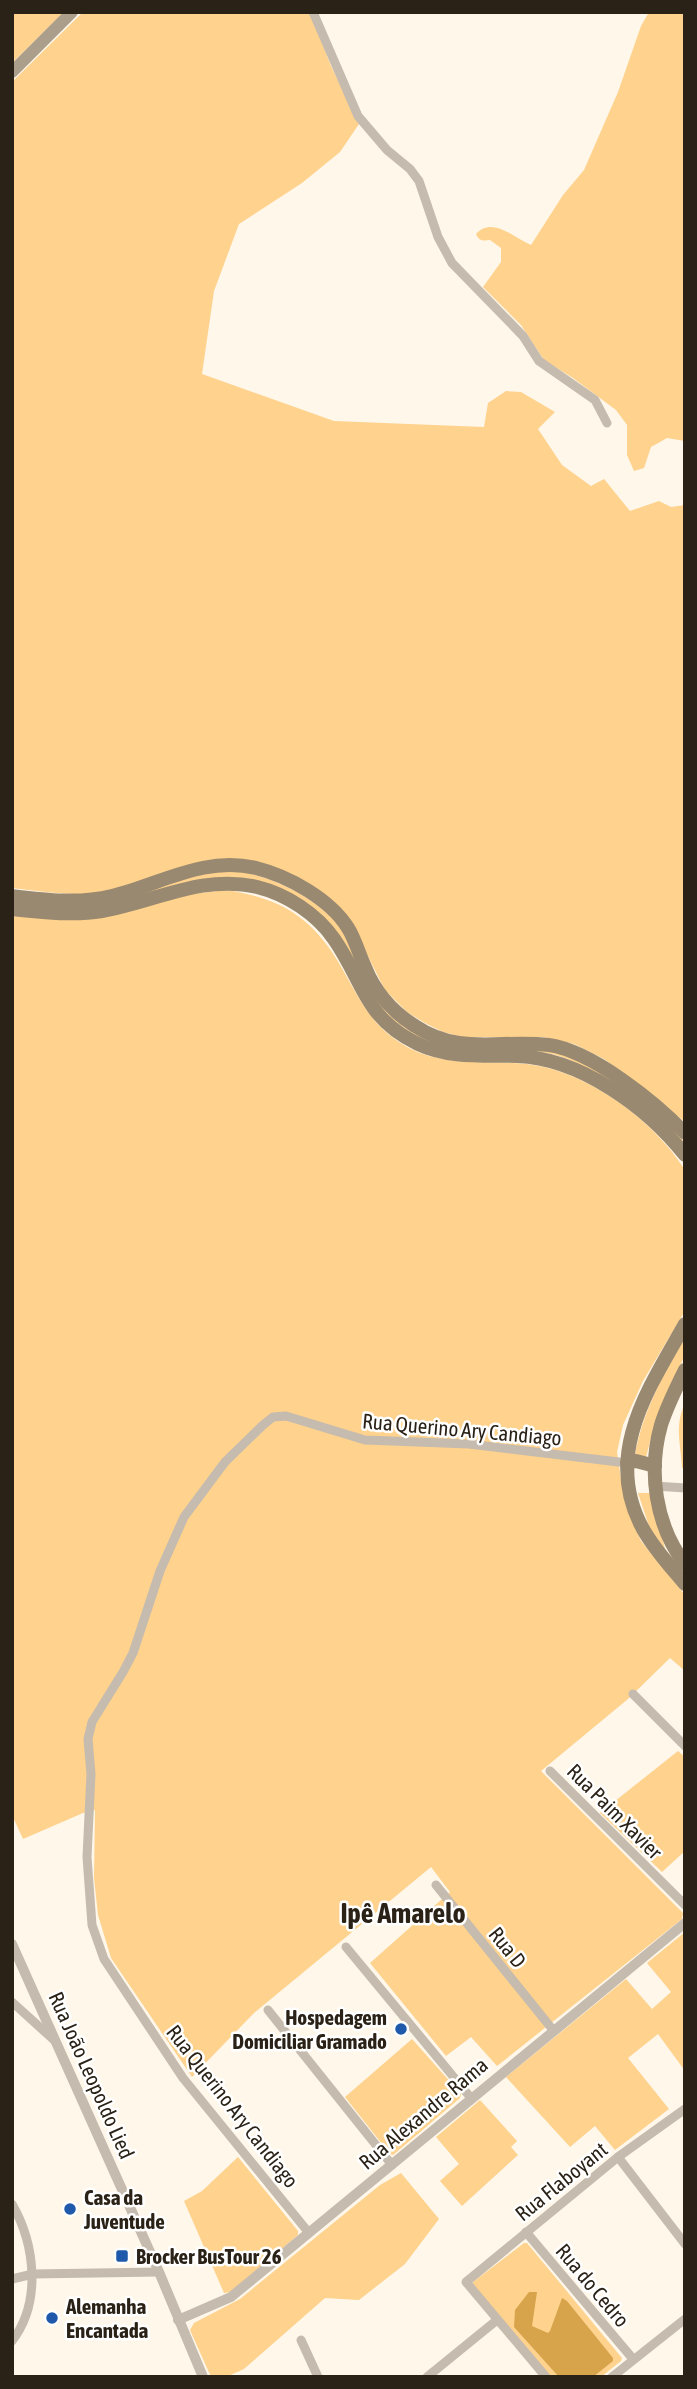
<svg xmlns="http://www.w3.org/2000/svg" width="697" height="2389" font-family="'Asap Condensed',sans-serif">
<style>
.green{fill:#ffd28d}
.water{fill:#d8a44b}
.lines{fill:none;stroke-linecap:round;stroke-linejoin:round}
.minor{stroke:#c5bbae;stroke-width:9}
.tertiary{stroke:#c5bbae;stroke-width:10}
.secondary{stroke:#ab9e8a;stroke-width:12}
.primary{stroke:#998970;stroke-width:14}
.poi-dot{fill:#1e59ab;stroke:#fff;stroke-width:2.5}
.labels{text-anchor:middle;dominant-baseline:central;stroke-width:5;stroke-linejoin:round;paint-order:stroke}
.street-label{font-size:21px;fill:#2a2217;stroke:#fff}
.poi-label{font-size:21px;font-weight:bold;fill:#2a2217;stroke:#fff;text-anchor:start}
.district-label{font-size:28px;font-weight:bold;fill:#2a2217;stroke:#fff}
</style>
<rect width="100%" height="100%" fill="#fff7ea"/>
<!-- green -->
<g class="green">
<polygon points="12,12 64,12 12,63"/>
<path d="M83 12H310L331 66 359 124 340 152 302 183 239 224 214 291 202 374 334 421 484 427 488 403 506 391 521 392 555 412 538 429 562 465 591 486 604 479 630 511 659 501 671 507 685 505V1122L604 1059 574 1044 543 1037H462L443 1032 425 1023 407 1012 385 990 348 917 237 859C188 857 160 880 116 890 82 898 47 892 12 888V82Z"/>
<path d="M649 12H685V441L667 438 651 447 644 468 634 471 627 455V425L616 410 573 378 544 360 521 325 483 287 501 262V248L490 240C483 241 479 241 476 234 492 216 513 237 531 245L563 195 584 170 618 92 641 26Z"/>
<path d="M226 869C265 873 318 896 341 929 351 942 354 958 361 973 373 1002 397 1027 427 1039 471 1058 518 1041 563 1054 594 1062 619 1086 644 1105 657 1115 680 1129 685 1146 672 1129 654 1117 637 1104 608 1082 578 1056 540 1052 501 1048 457 1059 420 1038 402 1028 385 1015 372 998 362 983 356 966 348 951 329 916 295 892 257 882 201 869 160 895 107 904 76 910 44 906 12 903V901C52 905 87 908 126 897 160 888 190 872 226 869Z"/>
<path d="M226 890C273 897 305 912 332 952 357 990 366 1026 411 1049 448 1067 487 1060 526 1064 586 1070 654 1120 685 1170V1311L643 1381 623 1425 617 1452 623 1493 629 1514 641 1541 685 1595V1671L670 1658 628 1699 541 1771 683 1913 682 1919 497 2066 471 2037 446 2056 370 1963 450 1892 431 1867 254 2013 192 2077 111 1958 98 1915 94 1878 95 1810 83 1813 23 1839 12 1815V915Z"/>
<path d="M685 1337V1355L656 1419 646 1457 635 1456C642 1413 663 1375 685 1337Z"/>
<path d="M685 1403V1469L682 1468C681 1443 674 1427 685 1403Z"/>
<polygon points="638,1493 652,1493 665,1549 685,1573 685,1576 650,1529"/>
<polygon points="678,1751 685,1757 685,1851 662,1872 600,1813"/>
<polygon points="685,1932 685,2071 658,2034 628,2058 669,2109 615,2150 595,2126 570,2147 506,2077 626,1979 652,2009 671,1992 647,1963"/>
<polygon points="412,2039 461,2094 460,2098 393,2155 390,2154 345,2097"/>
<polygon points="480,2100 517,2141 511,2147 518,2155 462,2206 440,2181 459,2164 436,2137"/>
<polygon points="238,2157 298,2231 298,2235 231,2292 224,2293 184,2201 202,2191"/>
<polygon points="401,2173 439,2219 405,2264 359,2300 325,2298 244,2369 226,2377 211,2377 190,2330 194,2323 240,2299 380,2185"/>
<polygon points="524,2243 527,2243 622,2358 621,2361 601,2377 551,2377 473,2286 473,2282"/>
</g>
<!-- water -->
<polygon class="water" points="529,2292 537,2292 532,2326 548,2333 550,2331 562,2298 567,2301 613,2358 613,2361 593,2377 559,2377 514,2327 515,2310"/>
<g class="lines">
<!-- minor -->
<g class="minor">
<polyline points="313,12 358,116 387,150 410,169 419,181 438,237 452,263 523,336 539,361 595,400 607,423"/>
<polyline points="655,1486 685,1488"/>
<polyline points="633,1694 685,1746"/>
<polyline points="550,1771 685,1905"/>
<polyline points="436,1885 553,2030"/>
<polyline points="346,1947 471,2098"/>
<polyline points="12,2002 54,2040"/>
<polyline points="268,2010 392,2165"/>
<polyline points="618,2157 685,2244"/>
<path d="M12 2204C35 2244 42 2302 12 2341"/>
<polyline points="526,2232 633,2359"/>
<polyline points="309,2233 183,2078 104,1959 92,1925 87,1857 91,1774 88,1739 92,1722 123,1672 133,1653 160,1571 184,1517 225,1462 263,1425 273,1417 286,1416 365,1440 469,1444 627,1463"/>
<polyline points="12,2279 33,2274 159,2272"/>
<polyline points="301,2340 318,2377"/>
<polyline points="427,2377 497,2320"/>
<polyline points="546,2377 466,2282 618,2157 685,2109"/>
<polyline points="612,2377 685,2319"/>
</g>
<!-- tertiary -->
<g class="tertiary">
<polyline points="12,1944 159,2272 203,2377"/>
<polyline points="178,2320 231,2297 685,1923"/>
</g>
<!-- secondary -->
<polyline class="secondary" points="12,72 72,12"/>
<!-- primary -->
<g class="primary">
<path d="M12 896C46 900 79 904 112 896 161 884 203 856 256 868 288 876 330 899 348 928 355 939 359 954 365 967 375 992 391 1011 415 1026 460 1056 500 1039 549 1045 592 1051 655 1102 685 1133"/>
<path d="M12 909C41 912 73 916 102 911 154 902 202 874 257 887 286 894 317 914 334 939 364 982 364 1018 418 1044 450 1059 484 1055 517 1056 580 1058 647 1107 685 1155"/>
<path d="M685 1324C649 1388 602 1455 643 1529 654 1549 670 1566 685 1584"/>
<path d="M685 1370C676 1388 667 1406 661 1425 648 1471 655 1525 685 1564"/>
<polyline points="627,1463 636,1461 655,1466"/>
</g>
</g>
<!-- markers -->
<g class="poi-dot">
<circle cx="401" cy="2029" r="7"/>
<circle cx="70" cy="2209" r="7"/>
<rect x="115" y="2249" width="14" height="14" rx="3.5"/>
<circle cx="52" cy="2318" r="7"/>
</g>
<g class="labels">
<!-- street labels -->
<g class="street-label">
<text transform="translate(462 1429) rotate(5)">Rua Querino Ary Candiago</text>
<text transform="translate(615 1811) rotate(45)">Rua Paim Xavier</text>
<text transform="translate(508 1947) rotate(51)">Rua D</text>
<text transform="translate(92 2075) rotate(66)">Rua João Leopoldo Lied</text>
<text transform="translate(233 2106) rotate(52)">Rua Querino Ary Candiago</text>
<text transform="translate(423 2113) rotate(-40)">Rua Alexandre Rama</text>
<text transform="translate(561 2181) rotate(-39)">Rua Flaboyant</text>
<text transform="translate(593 2285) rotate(50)">Rua do Cedro</text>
</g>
<!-- poi labels -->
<g class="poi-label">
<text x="387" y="2017" text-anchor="end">Hospedagem<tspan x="387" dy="24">Domiciliar Gramado</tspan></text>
<text x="84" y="2197">Casa da<tspan x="84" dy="24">Juventude</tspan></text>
<text x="136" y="2256">Brocker BusTour 26</text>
<text x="66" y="2306">Alemanha<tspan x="66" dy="24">Encantada</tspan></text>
</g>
<!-- district labels -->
<g class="district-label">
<text x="403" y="1913">Ipê Amarelo</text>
</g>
</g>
<!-- border -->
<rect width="697" height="2389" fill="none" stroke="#2a2217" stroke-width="28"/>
</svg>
